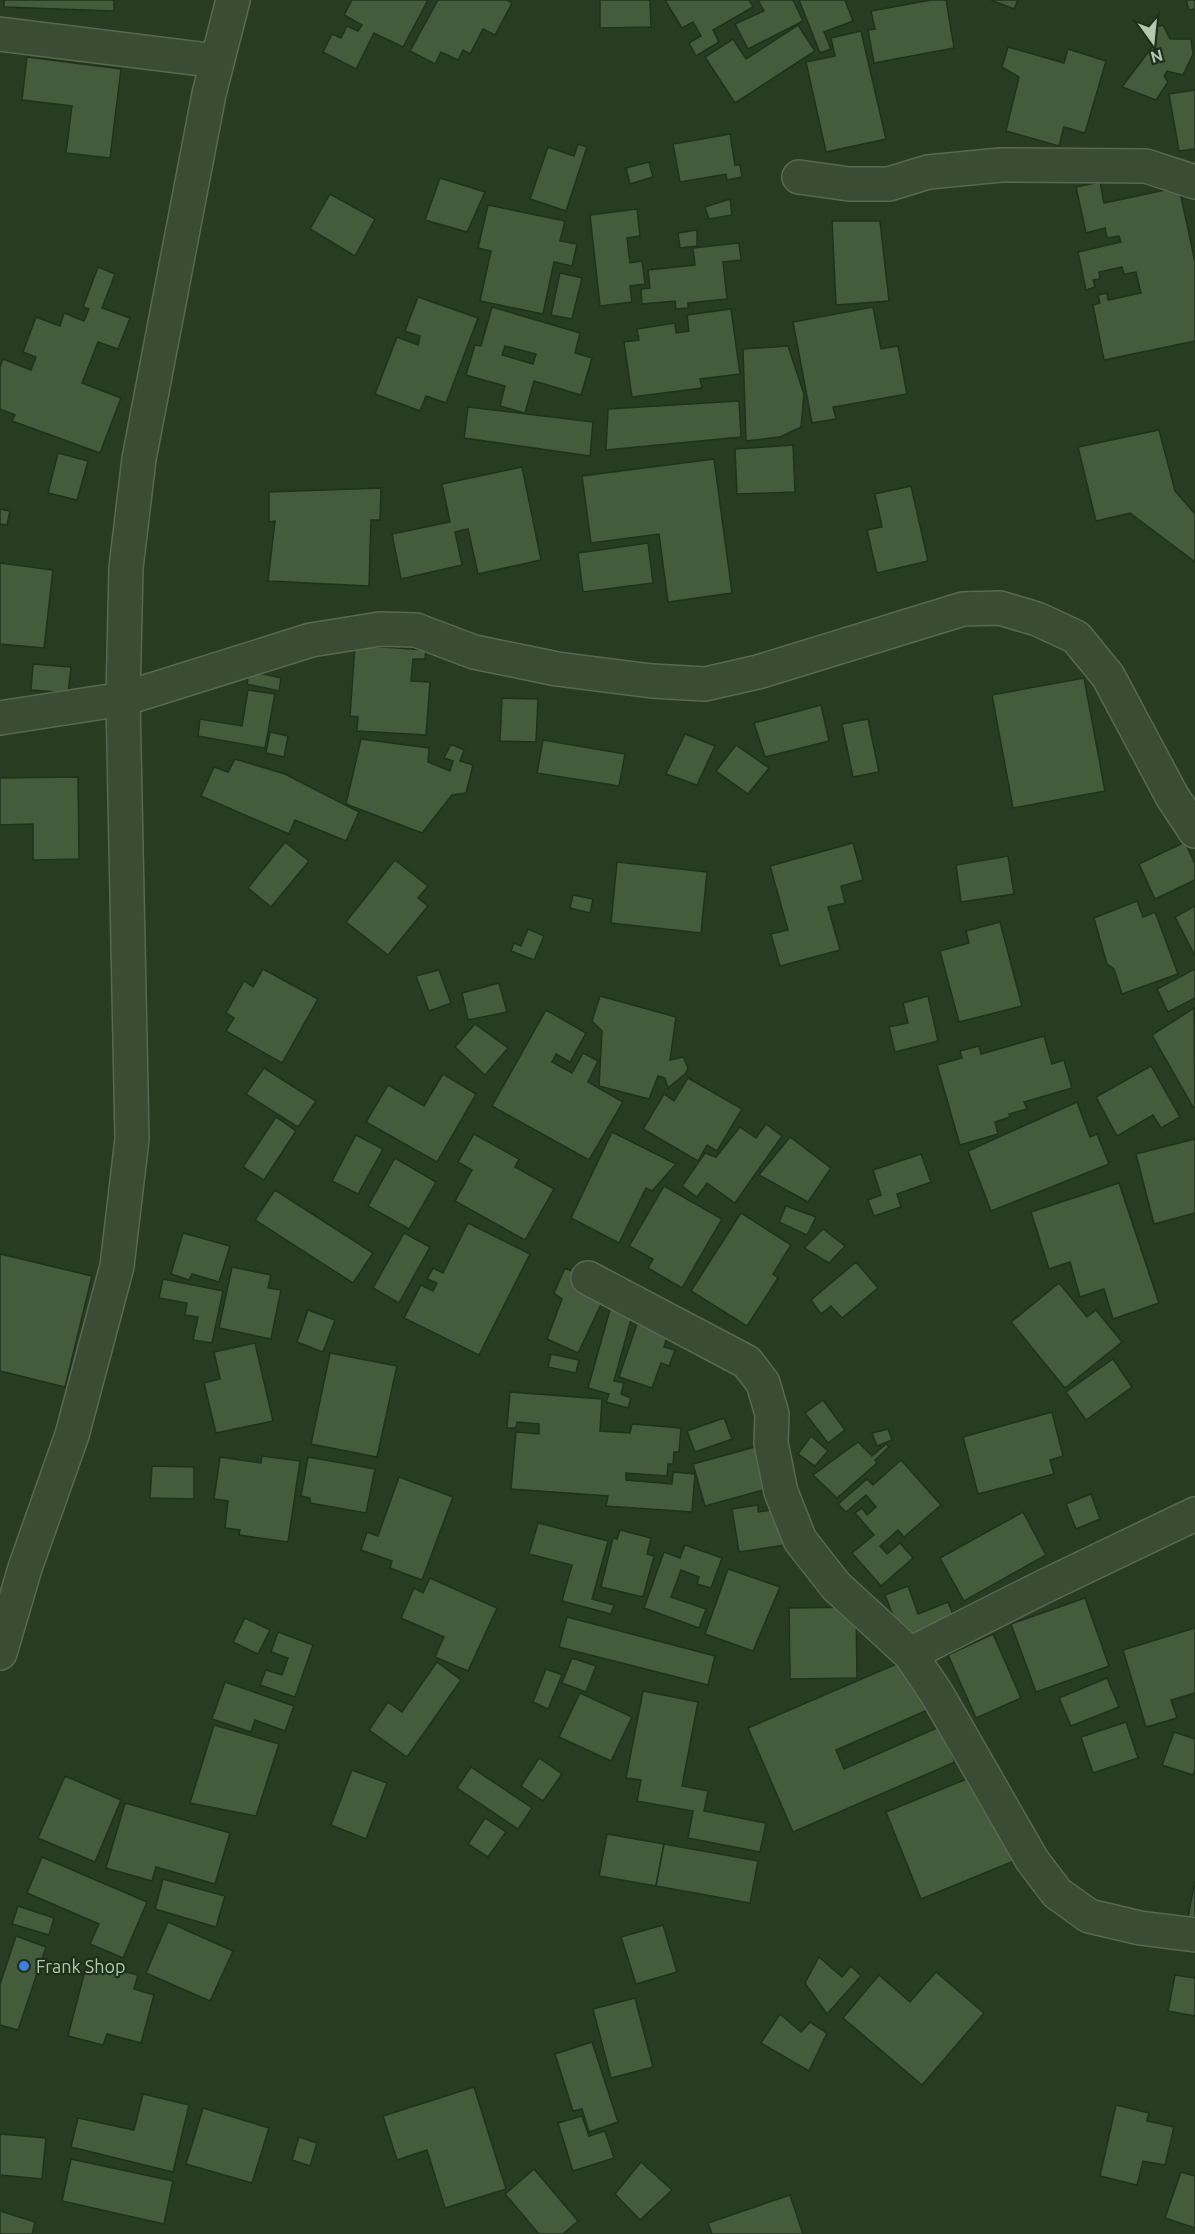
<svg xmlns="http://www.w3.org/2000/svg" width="1195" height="2234" font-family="Ubuntu,sans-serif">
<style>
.building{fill:#445b3c;stroke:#21321c;stroke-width:1.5;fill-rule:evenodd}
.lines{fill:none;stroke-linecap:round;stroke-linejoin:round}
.minor-casing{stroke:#576952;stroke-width:36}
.tertiary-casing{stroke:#576952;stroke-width:36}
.minor{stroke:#3a4c34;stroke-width:33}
.tertiary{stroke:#3a4c34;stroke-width:33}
.shop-dot{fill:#3f7fe0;stroke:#1f301a;stroke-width:2}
.labels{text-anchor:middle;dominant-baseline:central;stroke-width:4.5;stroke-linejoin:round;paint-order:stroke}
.poi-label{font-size:18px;fill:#b4c8af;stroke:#1f301a;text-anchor:start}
</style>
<rect width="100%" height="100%" fill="#273c20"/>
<!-- building -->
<g class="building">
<polygon points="4,0 114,0 114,11 4,7"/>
<polygon points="352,0 428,0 403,47 374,33 356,69 323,52 332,34 341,38 347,26 358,31 362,25 344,15"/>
<polygon points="438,0 507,0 512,3 495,35 483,29 470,54 463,50 458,60 441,52 435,64 410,51"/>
<polygon points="600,0 650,0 651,27 600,28"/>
<polygon points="665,0 749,0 753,7 713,30 719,42 696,56 689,43 701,36 693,22 682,28"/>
<polygon points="758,0 793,0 803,21 748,49 735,24 764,11"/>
<polygon points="799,0 845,0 853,21 824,32 831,49 820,53"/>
<polygon points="931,0 946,0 954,48 874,63 868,30 875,29 871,11"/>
<polygon points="991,0 1018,0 1014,9"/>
<polygon points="1186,0 1195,0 1195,9 1189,10"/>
<polygon points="798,25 815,51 735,103 705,57 733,39 746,59"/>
<polygon points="1163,25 1170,39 1191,39 1193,54 1183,75 1167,71 1164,76 1168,82 1156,100 1122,87 1152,47 1149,29"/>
<polygon points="861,31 886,139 826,152 806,62 835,56 831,38"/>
<polygon points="1008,47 1064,63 1068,49 1106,61 1085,133 1064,127 1059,146 1006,131 1019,77 1002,67"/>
<polygon points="27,57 121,69 110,158 66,153 72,106 22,100"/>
<polygon points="1195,90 1195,149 1179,151 1169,94"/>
<polygon points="730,134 735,165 740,165 742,177 727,180 726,174 680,182 673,144"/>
<polygon points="578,144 587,147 566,211 530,199 548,147 574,156"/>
<polygon points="649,162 653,177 630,184 626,168"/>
<polygon points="440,178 485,192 467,232 425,220"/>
<polygon points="1100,182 1104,203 1179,187 1195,262 1195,341 1104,360 1093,305 1100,303 1098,295 1107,293 1108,300 1141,293 1136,272 1124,274 1122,267 1099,272 1100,279 1093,280 1095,287 1086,290 1078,252 1121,242 1119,236 1107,238 1105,228 1086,233 1076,187"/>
<polygon points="330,194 375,219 355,256 310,229"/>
<polygon points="730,199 732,215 709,219 705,207"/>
<polygon points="488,205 565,221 560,241 577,244 572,266 554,262 543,314 480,301 491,251 478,248"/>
<polygon points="637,209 640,236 627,238 630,263 642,261 645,284 630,286 632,302 600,306 590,215"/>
<polygon points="832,221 880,221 889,301 836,305"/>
<polygon points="697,230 697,246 680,248 678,233"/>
<polygon points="739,243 741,260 723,262 727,299 688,303 688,308 676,309 675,301 642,304 641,289 650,288 648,270 695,265 693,248"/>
<polygon points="98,267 115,274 102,308 130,318 118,349 98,342 82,383 121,398 100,453 12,421 15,415 0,409 0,367 3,359 31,370 36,357 23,352 36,317 60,326 64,313 84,321 89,309 83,307"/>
<polygon points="560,273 582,278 572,319 551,315"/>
<polygon points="418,297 478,318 446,403 426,396 420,411 375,394 397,337 418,345 420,336 405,331"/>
<path d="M492 307 580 333 575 353 592 358 581 395 534 381 525 413 500 406 505 386 466 375 475 345 481 346ZM505 346 536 354 533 364 502 355Z"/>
<polygon points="873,307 881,349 898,346 907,394 833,407 836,419 812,423 793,322"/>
<polygon points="731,309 740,374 700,379 702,388 632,397 624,342 639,340 637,329 675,323 676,333 689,331 687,315"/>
<polygon points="788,346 804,394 801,427 780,437 746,441 743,349"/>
<polygon points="739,401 741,437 606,450 608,409"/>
<polygon points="468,407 593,422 590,456 464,438"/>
<polygon points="1159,430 1175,491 1195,514 1195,562 1130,513 1096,521 1078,447"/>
<polygon points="793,445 795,492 737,494 735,449"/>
<polygon points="58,453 88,461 77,500 48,493"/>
<polygon points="714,459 732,593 668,602 659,534 591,543 582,476"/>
<polygon points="522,467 541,560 478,574 468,529 455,532 462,565 401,579 392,534 450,522 442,484"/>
<polygon points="911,486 928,561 877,573 867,530 882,527 875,494"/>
<polygon points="381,488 380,520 371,520 369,586 268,581 275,521 269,522 269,492"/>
<polygon points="0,509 10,511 7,525 0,524"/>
<polygon points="648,543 653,583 583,592 578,553"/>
<polygon points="0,563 53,570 44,648 0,644"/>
<polygon points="355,645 426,650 425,659 413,659 411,681 430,682 426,735 357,731 358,717 350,716"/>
<polygon points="33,664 71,667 68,693 31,690"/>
<polygon points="249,671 281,678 279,691 247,684"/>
<polygon points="1084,678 1105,791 1013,808 992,695"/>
<polygon points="248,690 275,694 265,748 198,736 200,719 242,726"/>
<polygon points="502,698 538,699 536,742 500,741"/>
<polygon points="821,705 829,741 765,757 754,723"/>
<polygon points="868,719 879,772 853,777 842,724"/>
<polygon points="270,732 288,736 284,757 266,753"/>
<polygon points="685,734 715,746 697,785 666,774"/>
<polygon points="361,739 429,748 428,762 450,771 453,761 444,758 451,744 464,750 460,761 473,765 466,793 452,795 422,833 346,804"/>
<polygon points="543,740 625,754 619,786 537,773"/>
<polygon points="736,745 769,768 748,794 716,771"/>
<polygon points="235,759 285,774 359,812 346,841 295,820 289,834 201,796 214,767 228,772"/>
<polygon points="78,777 79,859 33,860 33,824 0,825 0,778"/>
<polygon points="285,842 309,861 271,907 248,888"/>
<polygon points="1185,842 1195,864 1195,880 1155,899 1139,864"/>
<polygon points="853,843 863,880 841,886 845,903 828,907 840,950 780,966 771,934 788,930 770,866"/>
<polygon points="1008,856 1014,894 961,902 956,865"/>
<polygon points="395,860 428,886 418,898 428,906 388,955 346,922"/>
<polygon points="617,862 707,872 701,933 611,923"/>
<polygon points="573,895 593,899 590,913 570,908"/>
<polygon points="1137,901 1143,917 1155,912 1178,974 1122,994 1114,969 1107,964 1094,918"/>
<polygon points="1195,906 1195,956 1175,917"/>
<polygon points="1000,922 1022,1006 959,1022 940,951 969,943 966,931"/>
<polygon points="528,929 544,936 534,960 511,951 514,943 521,946"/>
<polygon points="263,969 318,999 282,1063 226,1031 234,1018 226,1013 244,981 253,987"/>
<polygon points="1195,969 1195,998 1168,1012 1157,989"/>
<polygon points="439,970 451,1003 429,1011 416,976"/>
<polygon points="499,983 507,1012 468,1020 462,993"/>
<polygon points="600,996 676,1017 670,1060 683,1057 688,1068 686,1073 668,1088 665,1078 658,1076 649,1099 599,1086 602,1031 592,1021"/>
<polygon points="928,996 938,1041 895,1052 889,1027 908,1023 903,1003"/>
<polygon points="1194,1008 1195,1107 1193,1107 1152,1035"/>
<polygon points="546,1010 586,1033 570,1062 556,1054 552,1062 572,1073 583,1053 598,1061 588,1082 623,1102 589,1160 492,1106"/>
<polygon points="475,1024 508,1048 485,1075 455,1047"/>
<polygon points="1044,1036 1052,1064 1064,1060 1072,1088 1024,1102 1027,1109 1009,1114 1010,1117 995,1122 998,1134 960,1145 937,1065 962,1058 960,1051 979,1046 981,1054"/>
<polygon points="1151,1066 1180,1117 1161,1128 1153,1115 1117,1136 1096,1097"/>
<polygon points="264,1068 316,1101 298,1127 246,1094"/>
<polygon points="443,1074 476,1094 437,1162 366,1122 388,1085 424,1106"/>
<polygon points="688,1078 742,1109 717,1151 707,1145 698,1161 643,1129 664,1094 674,1101"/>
<polygon points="1077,1102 1090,1137 1097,1134 1109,1164 991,1211 968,1151"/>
<polygon points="276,1117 296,1131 264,1180 243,1167"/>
<polygon points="766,1124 782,1136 735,1203 707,1183 697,1197 682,1186 705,1153 716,1157 740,1127 756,1138"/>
<polygon points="612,1132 676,1164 652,1191 646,1188 619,1243 571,1218"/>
<polygon points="474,1134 519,1159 515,1167 554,1189 525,1240 455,1201 472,1170 458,1162"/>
<polygon points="356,1135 383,1149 358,1194 332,1181"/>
<polygon points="790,1137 831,1168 808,1202 759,1175"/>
<polygon points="1195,1139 1195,1213 1154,1224 1136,1154"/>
<polygon points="921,1154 931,1182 897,1194 901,1207 874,1216 868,1200 881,1195 873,1170"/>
<polygon points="395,1158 436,1182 409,1229 368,1206"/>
<polygon points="1119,1183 1159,1303 1113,1319 1104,1289 1080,1297 1070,1262 1049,1269 1031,1212"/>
<polygon points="664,1186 722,1219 682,1288 648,1268 653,1259 629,1246"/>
<polygon points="275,1190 373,1253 353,1283 255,1220"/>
<polygon points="786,1206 816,1217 807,1235 779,1222"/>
<polygon points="741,1213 791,1245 773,1274 778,1278 747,1326 691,1291"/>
<polygon points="468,1223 530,1254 479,1355 404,1318 421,1285 433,1291 437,1283 427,1279 433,1268 443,1273"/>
<polygon points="823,1229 845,1246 829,1263 804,1248"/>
<polygon points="183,1233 230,1246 219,1282 192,1274 189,1280 171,1274"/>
<polygon points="404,1233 430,1247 399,1303 373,1288"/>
<polygon points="0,1254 92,1276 65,1387 0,1371"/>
<polygon points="856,1262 878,1288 842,1318 831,1306 821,1314 811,1300"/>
<polygon points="232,1267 271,1275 268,1288 281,1290 271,1339 219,1328"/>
<polygon points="565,1268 582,1276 605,1296 578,1353 547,1339 562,1299 554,1293"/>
<polygon points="163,1279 223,1291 212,1343 193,1340 198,1317 185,1315 187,1303 159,1298"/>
<polygon points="1059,1283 1087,1317 1096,1310 1122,1342 1065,1388 1011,1322"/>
<polygon points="613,1299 635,1305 614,1381 624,1383 621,1394 631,1398 628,1408 606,1402 609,1394 588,1388"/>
<polygon points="308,1310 335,1320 323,1352 297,1342"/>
<polygon points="637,1324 668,1334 664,1347 675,1350 669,1366 661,1363 652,1388 619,1377"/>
<polygon points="255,1343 273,1421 216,1433 204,1383 220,1379 214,1352"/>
<polygon points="330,1353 397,1366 377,1457 311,1444"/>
<polygon points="551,1354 579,1360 576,1373 548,1367"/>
<polygon points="1113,1359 1132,1387 1086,1420 1066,1392"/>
<polygon points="510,1392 602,1399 600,1431 630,1433 632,1424 681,1428 679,1452 674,1452 673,1464 668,1464 667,1476 626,1473 626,1480 672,1484 673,1472 695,1474 692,1512 606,1506 608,1496 511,1489 516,1432 539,1434 539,1424 517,1422 516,1428 507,1428"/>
<polygon points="823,1400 845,1430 828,1443 805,1413"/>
<polygon points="1052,1412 1063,1456 1050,1460 1054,1474 978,1494 963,1437"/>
<polygon points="724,1418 732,1439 695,1452 687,1431"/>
<polygon points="888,1429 892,1440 877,1446 872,1433"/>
<polygon points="811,1436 828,1451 815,1466 798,1454"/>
<polygon points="858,1442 872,1456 886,1444 889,1447 875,1460 877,1463 837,1498 813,1475"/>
<polygon points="755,1447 770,1488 705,1506 693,1464"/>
<polygon points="262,1456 300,1461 288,1542 239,1535 240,1530 225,1528 228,1501 214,1499 220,1457 261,1463"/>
<polygon points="308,1457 375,1469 366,1513 310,1503 310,1498 301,1496"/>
<polygon points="901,1460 941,1505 904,1537 898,1530 880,1546 887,1554 900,1543 913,1558 881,1586 852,1553 874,1535 855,1513 862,1508 867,1515 876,1507 866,1495 846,1512 838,1504 867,1479 873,1485"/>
<polygon points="152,1466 194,1467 194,1499 150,1498"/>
<polygon points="399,1477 453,1497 422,1580 390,1568 392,1561 361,1550 367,1532 378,1536"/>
<polygon points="1091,1494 1100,1519 1076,1529 1066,1504"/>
<polygon points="758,1505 758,1512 785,1508 791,1544 739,1552 732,1509"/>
<polygon points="1023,1512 1046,1555 964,1601 940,1558"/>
<polygon points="538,1523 608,1541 592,1599 614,1605 611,1614 562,1601 572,1565 529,1554"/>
<polygon points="620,1530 651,1538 647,1554 654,1556 643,1597 601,1587 613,1538 617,1539"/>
<polygon points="685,1545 722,1558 711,1588 697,1584 699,1577 681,1570 671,1597 706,1609 699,1628 644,1608 664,1552 680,1558"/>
<polygon points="728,1569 780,1587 753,1651 705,1634"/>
<polygon points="430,1578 497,1608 468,1671 435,1657 444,1637 401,1618 414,1588 423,1593"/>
<polygon points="908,1586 918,1614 948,1602 957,1625 904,1644 885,1595"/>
<polygon points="1085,1598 1109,1666 1036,1692 1011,1624"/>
<polygon points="856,1607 857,1678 790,1679 789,1608"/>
<polygon points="567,1617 715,1656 708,1685 559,1647"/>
<polygon points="245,1618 270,1630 258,1654 233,1642"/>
<polygon points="1195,1628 1195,1693 1171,1700 1177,1718 1146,1727 1123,1650"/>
<polygon points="278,1632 313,1645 295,1697 260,1685 266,1670 282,1675 288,1658 271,1652"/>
<polygon points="993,1634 1021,1698 976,1718 948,1655"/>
<polygon points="572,1658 596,1666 586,1692 562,1683"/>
<polygon points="908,1659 930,1709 836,1750 844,1769 939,1727 955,1762 793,1832 748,1728"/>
<polygon points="437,1662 461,1680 407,1757 369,1730 388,1702 402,1712"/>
<polygon points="546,1669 562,1675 548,1709 533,1702"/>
<polygon points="1107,1678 1119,1707 1071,1726 1059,1698"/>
<polygon points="225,1682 294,1706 285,1731 255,1720 251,1732 212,1719"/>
<polygon points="643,1691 698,1702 682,1786 708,1791 704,1811 766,1823 760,1852 688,1838 693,1811 637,1801 641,1780 626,1778"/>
<polygon points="580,1693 632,1717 611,1761 559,1737"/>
<polygon points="1126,1722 1138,1758 1093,1773 1081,1737"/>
<polygon points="214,1725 279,1744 256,1816 190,1803"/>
<polygon points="1174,1732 1195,1739 1195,1769 1193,1775 1162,1765"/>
<polygon points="539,1758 562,1774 543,1801 521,1786"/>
<polygon points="471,1767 532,1808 518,1829 457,1788"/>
<polygon points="352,1770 387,1783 366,1839 331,1825"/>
<polygon points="979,1774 1014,1861 921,1899 886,1812"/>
<polygon points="65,1776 121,1800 95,1862 38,1838"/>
<polygon points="125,1803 230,1833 215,1884 156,1867 152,1881 106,1868"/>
<polygon points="485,1818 506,1832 488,1857 468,1844"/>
<polygon points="607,1834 664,1844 656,1886 599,1876"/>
<polygon points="664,1844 758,1861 750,1903 656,1886"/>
<polygon points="42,1857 147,1902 123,1958 90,1944 99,1924 27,1893"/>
<polygon points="163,1879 225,1896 216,1927 155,1909"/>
<polygon points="1195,1881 1195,1918 1188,1917"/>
<polygon points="18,1906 54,1918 49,1935 12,1924"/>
<polygon points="168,1922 233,1951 210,2001 146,1973"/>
<polygon points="663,1925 677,1972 636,1984 621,1937"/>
<polygon points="16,1936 46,1947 18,2030 0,2025 0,1984"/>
<polygon points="819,1957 842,1977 851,1966 861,1976 827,2014 805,1983"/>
<polygon points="87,1963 138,1975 134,1989 154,1995 141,2043 107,2034 103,2045 68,2036"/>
<polygon points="936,1972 984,2013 922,2085 843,2018 879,1975 910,2002"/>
<polygon points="1175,1975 1195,1978 1195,2016 1168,2011"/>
<polygon points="635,1998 653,2067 611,2078 593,2009"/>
<polygon points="780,2014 801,2032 810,2022 827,2033 809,2071 761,2043"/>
<polygon points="592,2042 618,2122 589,2132 582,2109 573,2111 555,2054"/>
<polygon points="474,2087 506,2189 445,2208 427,2150 397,2160 383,2116"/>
<polygon points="143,2094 189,2105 173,2172 71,2147 78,2118 134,2130"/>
<polygon points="1116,2105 1149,2113 1147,2121 1174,2127 1165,2165 1143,2161 1137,2185 1100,2176"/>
<polygon points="203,2108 269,2128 252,2183 186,2164"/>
<polygon points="582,2116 589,2136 605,2131 614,2158 573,2171 558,2123"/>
<polygon points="0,2134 46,2138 42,2179 0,2175"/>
<polygon points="299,2137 317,2143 310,2166 292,2160"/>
<polygon points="71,2159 173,2181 164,2224 62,2201"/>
<polygon points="641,2162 672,2190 640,2220 615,2194"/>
<polygon points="534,2169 578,2221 563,2234 539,2234 505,2194"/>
<polygon points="1181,2172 1195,2176 1195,2228 1165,2218"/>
<polygon points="790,2195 803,2234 712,2234 708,2223"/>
<polygon points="0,2211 35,2222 32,2234 0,2234"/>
</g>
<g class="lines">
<defs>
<g id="minor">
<polyline points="0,34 217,61"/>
<polyline points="799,177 849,184 889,184 928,172 1001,165 1146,166 1195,182"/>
<polyline points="0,718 123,699 311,640 380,629 416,630 474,652 557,669 652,681 705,684 758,672 963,609 1000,608 1037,619 1076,637 1108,676 1172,796 1195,831"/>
<polyline points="588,1278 747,1362 763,1383 772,1414 771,1443 781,1492 800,1540 836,1586 910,1654 937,1694 1032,1860 1057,1893 1089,1916 1140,1928 1195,1935"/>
<polyline points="910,1654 1043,1587 1195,1514"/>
</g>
<polyline id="tertiary" points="0,1653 25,1568 72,1435 117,1266 132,1139 123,699 126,568 139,459 209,94 233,0"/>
</defs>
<!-- minor casing -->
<use href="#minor" class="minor-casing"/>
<!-- tertiary casing -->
<use href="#tertiary" class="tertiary-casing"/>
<!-- minor -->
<use href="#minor" class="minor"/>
<!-- tertiary -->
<use href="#tertiary" class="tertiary"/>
</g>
<!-- markers -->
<circle class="shop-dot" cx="24" cy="1966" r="6"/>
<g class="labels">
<!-- poi labels -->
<g class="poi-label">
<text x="36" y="1966">Frank Shop</text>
</g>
</g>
<!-- north arrow -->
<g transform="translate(1153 42) rotate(165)" stroke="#1f301a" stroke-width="4.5" paint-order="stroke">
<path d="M0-4.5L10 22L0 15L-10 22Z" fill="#b4c8af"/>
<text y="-9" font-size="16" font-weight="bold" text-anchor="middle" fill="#b4c8af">N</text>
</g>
</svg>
